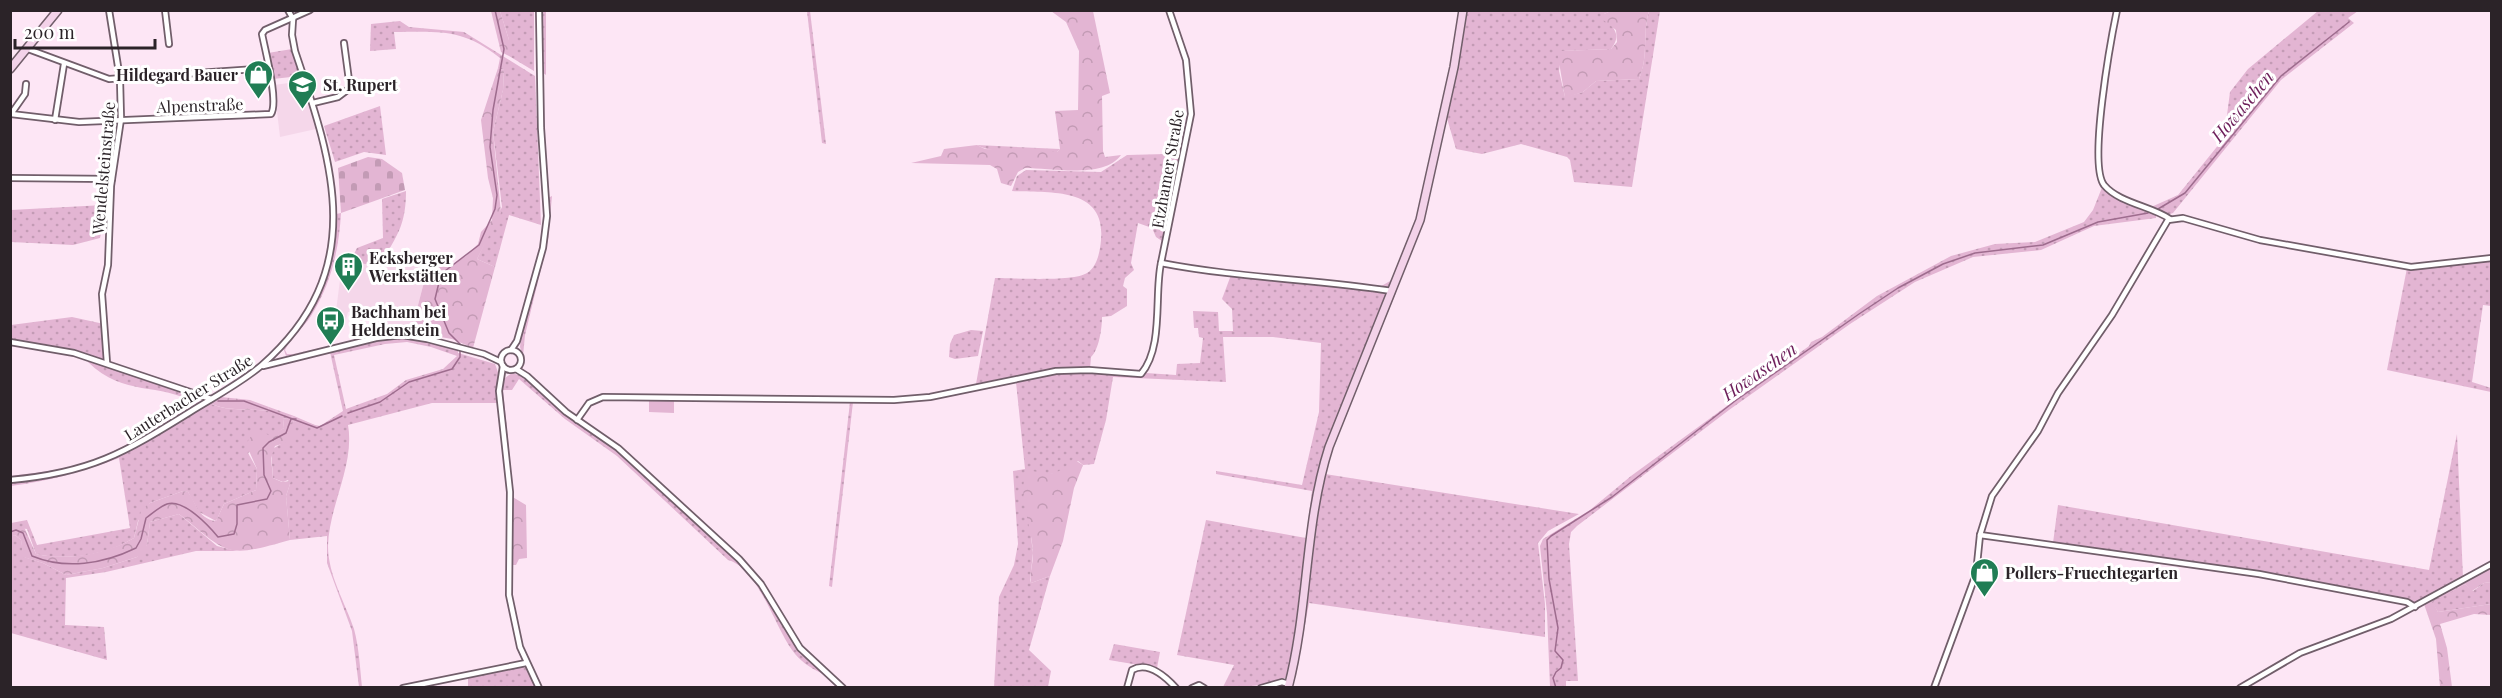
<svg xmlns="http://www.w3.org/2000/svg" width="2502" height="698" font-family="'Playfair Display',serif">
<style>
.built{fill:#f5d7ea}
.green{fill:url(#green-dots);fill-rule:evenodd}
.forest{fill:url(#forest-crowns)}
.cemetery{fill:url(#cemetery-stones)}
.pitch{fill:#e3b5d3}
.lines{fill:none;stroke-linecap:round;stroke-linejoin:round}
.stream{stroke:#9e6c8e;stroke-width:1.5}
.street-casing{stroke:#715e6a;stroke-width:8}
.secondary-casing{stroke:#715e6a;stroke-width:10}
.street{stroke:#fff;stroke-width:4.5}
.secondary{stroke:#f3d2e9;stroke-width:7}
.labels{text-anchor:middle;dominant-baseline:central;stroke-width:6;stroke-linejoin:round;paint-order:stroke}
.poi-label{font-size:16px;font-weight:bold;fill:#2b2328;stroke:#fff;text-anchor:start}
.street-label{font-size:16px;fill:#2b2328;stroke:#fff}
.water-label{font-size:18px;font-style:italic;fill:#6d1e5a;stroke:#fff}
</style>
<defs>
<pattern id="green-dots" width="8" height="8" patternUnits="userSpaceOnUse" patternTransform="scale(1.5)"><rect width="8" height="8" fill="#e3b5d3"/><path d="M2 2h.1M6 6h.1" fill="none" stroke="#c39bb5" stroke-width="1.8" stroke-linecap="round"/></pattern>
<pattern id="forest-crowns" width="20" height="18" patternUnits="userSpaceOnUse" patternTransform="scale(1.5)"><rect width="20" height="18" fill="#e3b5d3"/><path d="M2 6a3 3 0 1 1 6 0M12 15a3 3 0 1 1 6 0" fill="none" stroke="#c39bb5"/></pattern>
<pattern id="cemetery-stones" width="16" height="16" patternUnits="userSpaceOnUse" patternTransform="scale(1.5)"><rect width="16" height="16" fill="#e3b5d3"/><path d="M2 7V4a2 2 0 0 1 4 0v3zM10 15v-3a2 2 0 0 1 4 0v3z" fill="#c39bb5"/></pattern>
</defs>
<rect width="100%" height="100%" fill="#fde6f5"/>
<!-- built -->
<g class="built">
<polygon points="303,81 316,129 280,137 274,85"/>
<polygon points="386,254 429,263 411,332 389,334 385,309 348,312 344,327 334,327 342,264 350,262 380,266"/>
</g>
<!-- green -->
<g class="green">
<polygon points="500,11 534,11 534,71 509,56 509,40"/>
<polygon points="541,11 546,11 546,75 542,72"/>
<polygon points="807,11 810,11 826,144 822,143"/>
<path d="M1465 11H1611L1604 14C1612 28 1623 34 1611 49L1562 51 1559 71 1565 97 1583 92 1596 81 1639 79C1649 56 1642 34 1649 11H1660L1632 187 1574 182 1570 160 1567 157 1521 144 1482 154 1456 149 1446 115Z"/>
<polygon points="2318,11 2358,11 2348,18 2354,23 2281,80 2173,213 2167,215 2149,208 2178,195 2224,138 2230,92 2248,69"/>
<path d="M400 21 409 27 464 32 535 76 541 225 509 215 495 267 477 259 502 207 493 132 503 90 504 70 498 68 500 58C462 28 440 32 394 32L396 49 370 51 371 24Z"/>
<polygon points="292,49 300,76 273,79 268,53"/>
<polygon points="380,106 386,155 364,152 335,162 324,126"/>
<path d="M977 145 1060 149 1057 152C1037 152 993 155 977 145Z"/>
<path d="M1166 154 1180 160 1165 243 1156 237 1152 228 1138 223 1131 263 1134 270 1125 278 1123 286 1127 289V306L1111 316 1102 317C1102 328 1099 350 1091 357L1090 369 1030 373 976 384 995 278C1013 278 1074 282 1087 273 1097 267 1100 252 1101 240 1106 186 1050 193 1012 191L1017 176 1026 170 1101 172 1127 155Z"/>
<polygon points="2103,185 2109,191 2156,213 2156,218 2094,226 2041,250 1973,257 1915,282 1850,324 1729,410 1577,526 1571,532 1569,544 1578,681 1566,681 1566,687 1550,687 1547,613 1540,546 1543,539 1590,510 1631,476 1809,346 1811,342 1822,337 1877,296 1951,256 1995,244 2035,242 2084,222 2093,210"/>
<path d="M406 191C406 227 396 236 380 266L350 262 357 248 383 238 382 199Z"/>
<polygon points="552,196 548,240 525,335 523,356 520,347 521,337 546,244 548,198"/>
<polygon points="104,205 105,216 100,238 73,245 11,242 11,210"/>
<path d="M341 213C339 250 331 284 311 316 303 328 291 338 285 350L287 354H293L344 343 286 356 283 347C315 304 329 267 336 214Z"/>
<polygon points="2491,260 2491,306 2483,305 2472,382 2491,388 2491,392 2387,370 2407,268 2423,269 2458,261"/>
<path d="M1398 272 1396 293 1333 445 1325 474 1579 514 1548 531 1538 543 1545 604V637L1309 603 1296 676 1291 687 1306 603 1287 677C1266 687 1246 687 1223 687L1234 665 1177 655 1206 520 1306 538 1312 491 1216 474V471L1302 485 1319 412 1321 343 1273 337H1223L1226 382 1113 377 1106 420 1094 464 1083 465 1078 461 1062 472 1050 474 1031 537 1033 553 1030 580 1031 583 1050 576 1029 650 1051 671 1048 687 994 688 999 597 1014 565 1018 544 1013 471 1025 469 1016 382 1019 379 1066 371 1133 376 1146 373 1176 375 1177 364 1200 363 1203 338 1199 337 1198 328H1194L1193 311 1218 312 1219 331H1233L1232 309 1222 299 1231 275 1378 288 1390 281Z"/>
<polygon points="72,317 104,324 106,362 57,347 11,340 11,325"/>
<polygon points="971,330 983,331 978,356 955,359 949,357 950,344 954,335"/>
<path d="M406 337 458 349V353L495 364 499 375V403H432L348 425C355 465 329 505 328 546 328 575 345 602 354 629 359 647 360 668 362 687H359L352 631 327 563V536L290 540 286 496 290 484 288 480 283 482 273 478 271 450 284 442 290 424 294 421 320 426 343 411 330 352 373 341ZM407 342 431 347 457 356 443 369 406 380 387 394 346 409 334 355 385 344Z"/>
<path d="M89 359 197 396 199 405 112 456 60 472 11 479V476C39 472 69 470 96 459 132 445 163 422 197 404 158 381 125 398 88 362Z"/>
<path d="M512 373 522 376 564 413 616 449 737 560 756 582 800 654 822 671 821 673C809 667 800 661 792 650 775 627 758 568 728 560L617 456 565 419 519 379 512 390H503L511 469V496L502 391 505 378Z"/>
<polygon points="850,402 853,402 832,587 829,586"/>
<path d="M209 403C227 412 247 408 268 411L269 407 294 416 283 419 284 428 248 453 257 469 256 490 224 504 216 521 199 512 188 492 183 491 150 503 138 521 134 538C106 555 68 561 36 554L27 529 11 527V523L27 520 37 545 130 528 119 458C83 472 48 481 11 486V482C36 480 63 477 88 469 131 454 170 426 209 403Z"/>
<polygon points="2457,434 2463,578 2414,603 2282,577 2053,543 2058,505 2429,570"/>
<polygon points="179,514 217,546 237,551 196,551 106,572 66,578 65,625 104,627 107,660 11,633 10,537 15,535 21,540 24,557 43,563 66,575 103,568 137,557 147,545 150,522"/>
<polygon points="2491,582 2491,604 2438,612 2432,602 2465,584 2473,591 2484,583"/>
<polygon points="1114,644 1160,652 1157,668 1109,660"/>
<polygon points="521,666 528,669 538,688 468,688 468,676"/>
</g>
<!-- forest -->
<g class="forest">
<polygon points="491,11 500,11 509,40 509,56 501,52"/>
<path d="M1051 11H1093L1110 93 1102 96 1103 151 1105 157 1121 155C1104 179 1052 168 1025 168L1018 172 1011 186 1001 183 997 169 990 165 911 163 941 156 944 149 977 145 985 149 1057 152 1060 149 1055 111 1078 110 1079 51 1066 22Z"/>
<path d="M1611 11H1649C1642 34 1649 56 1639 79L1596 81 1583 92 1565 98 1558 56 1561 51 1611 49 1617 42 1616 30 1602 19 1604 14Z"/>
<polygon points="498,68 504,70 503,90 493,132 501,213 477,259 495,267 473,348 452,339 411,332 429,263 436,258 449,261 450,266 466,256 478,244 481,232 492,220 493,198 488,178 481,120"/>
<path d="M221 397 250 400 269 407 268 411C247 408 228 412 209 403Z"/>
<path d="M294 416 315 425 311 428 294 421 291 424 295 440 275 446 271 458 273 478 282 482 291 481 286 496 290 540C224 559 229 554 179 514L150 522 147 545 144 553 137 557 103 568 66 575 43 563 23 557 21 540 15 535 11 537V527H24L36 554C68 561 106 554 134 538L141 511 150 503 183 491 188 492C197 504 198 519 216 521L224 504 256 490 257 469 246 444 253 433 260 430 270 436 284 428 283 419Z"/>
<path d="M1073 459 1083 465 1074 488 1063 541 1050 576 1031 583C1029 575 1033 564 1033 555 1033 528 1016 496 1027 470 1050 474 1056 478 1073 459Z"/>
<polygon points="511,496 526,505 527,558 519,559 516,565 511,565"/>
<polygon points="2491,566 2491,582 2484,583 2472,591 2465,584 2433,602 2438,612 2491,604 2491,615 2474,614 2440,624 2447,648 2452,687 2440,687 2436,639 2424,604"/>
</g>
<!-- cemetery -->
<polygon class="cemetery" points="368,157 382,159 402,173 405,190 341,213 338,168"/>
<!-- pitch -->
<polygon class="pitch" points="649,401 674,401 674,413 649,412"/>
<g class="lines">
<!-- stream -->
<g class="stream">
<polyline points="2158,209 2185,193 2281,76 2349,22"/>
<polyline points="218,401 244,401 317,428 342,416"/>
<polyline points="348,413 380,402 409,382 452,369 460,357 460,344 449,333 435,299 441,274 479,245 495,209 497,195 490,147 493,110 504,49 495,10"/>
<path d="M10 532 16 530 23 533 32 556C66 570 103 564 136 548L141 539 146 518C153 513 159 507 167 504 183 498 209 526 218 537L234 534 237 524V505L267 499 271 491 264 475 263 448 269 442 286 433 291 419H296"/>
<polyline points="1556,688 1553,678 1556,672 1561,668 1563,660 1555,651 1558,628 1549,579 1547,540 1551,536 1612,497 1735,401 1859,314 1898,288 1943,264 1975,253 2043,245 2098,222 2148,213"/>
</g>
<defs>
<g id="street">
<polyline points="165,10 169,44"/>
<polyline points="288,10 293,19"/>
<path d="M2117 10C2111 39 2088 164 2104 185 2119 203 2151 206 2170 219"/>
<polyline points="28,49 109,79 269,68"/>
<path d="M26 84 25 94 11 114 79 122 271 114C279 102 265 50 262 34L265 30 310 10"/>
<polyline points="313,103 338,97 350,88 344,43"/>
<polyline points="55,120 64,64"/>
<polyline points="10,178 112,179"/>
<polyline points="1161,263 1191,114 1186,60 1169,10"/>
<polyline points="10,342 74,353 211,399"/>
<polyline points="511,350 517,341 543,248 547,216 541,128 539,10"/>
<circle cx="511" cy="360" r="10"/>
<polyline points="107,363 102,294 108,265 111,186 121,119 120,79 109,10"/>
<polyline points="263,366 376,338 402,335 427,339 484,354 501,362"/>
<polyline points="503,366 499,391 510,492 509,595 520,647 539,688"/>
<polyline points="516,369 527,376 566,412 618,448 739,559 761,584 800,648 843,688"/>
<path d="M577 420 589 403 603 397 894 400 930 397 1056 371 1089 370 1141 374C1164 347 1154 295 1161 263 1238 278 1315 279 1392 291"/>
<path d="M10 480C90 473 124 453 190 412 214 397 241 383 262 365 369 271 334 166 295 51L292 35 293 19"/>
<polyline points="1980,535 2259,574 2407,602 2415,607"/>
<polyline points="403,688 526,663"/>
<path d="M1127 688 1132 670C1147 661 1165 676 1176 688"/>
<polyline points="1192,688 1199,685 1204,688"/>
<polyline points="1261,688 1282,682 1289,684"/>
<polyline points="1934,688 1976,574 1980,535 1992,496 2038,431 2058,393 2112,315 2168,220 2183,218 2260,240 2411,267 2492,258"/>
<polyline points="2240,688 2300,653 2391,619 2492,564"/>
</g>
<g id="secondary">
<polyline points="10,69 58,10"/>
<path d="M1288 688C1309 608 1304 525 1329 447L1420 220 1454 67 1463 10"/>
</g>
</defs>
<!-- street casing -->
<use href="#street" class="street-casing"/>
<!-- secondary casing -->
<use href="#secondary" class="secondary-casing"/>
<!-- street -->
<use href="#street" class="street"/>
<!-- secondary -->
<use href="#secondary" class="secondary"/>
</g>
<!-- icons -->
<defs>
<symbol id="shop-pin" viewBox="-11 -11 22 30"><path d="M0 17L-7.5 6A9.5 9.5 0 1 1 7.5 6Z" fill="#207d54" stroke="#fff"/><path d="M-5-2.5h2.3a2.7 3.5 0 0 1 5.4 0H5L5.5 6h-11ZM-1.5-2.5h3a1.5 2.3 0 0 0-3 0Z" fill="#fff"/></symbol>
<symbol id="school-pin" viewBox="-11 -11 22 30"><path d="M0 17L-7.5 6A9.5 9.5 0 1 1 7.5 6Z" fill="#207d54" stroke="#fff"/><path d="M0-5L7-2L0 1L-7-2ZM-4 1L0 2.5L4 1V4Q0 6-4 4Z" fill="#fff"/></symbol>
<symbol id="building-pin" viewBox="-11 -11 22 30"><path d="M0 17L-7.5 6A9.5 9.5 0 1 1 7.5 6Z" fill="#207d54" stroke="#fff"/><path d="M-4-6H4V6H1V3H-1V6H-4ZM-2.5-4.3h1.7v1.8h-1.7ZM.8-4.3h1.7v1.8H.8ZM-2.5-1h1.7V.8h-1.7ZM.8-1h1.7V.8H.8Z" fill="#fff"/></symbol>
<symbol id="bus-pin" viewBox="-11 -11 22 30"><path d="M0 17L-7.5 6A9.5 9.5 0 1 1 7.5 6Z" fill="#207d54" stroke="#fff"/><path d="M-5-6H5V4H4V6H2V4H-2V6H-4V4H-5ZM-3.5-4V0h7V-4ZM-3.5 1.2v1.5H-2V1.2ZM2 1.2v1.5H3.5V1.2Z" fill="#fff"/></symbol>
</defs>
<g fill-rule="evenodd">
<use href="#shop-pin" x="242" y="58" width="33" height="45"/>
<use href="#school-pin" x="286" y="68" width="33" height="45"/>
<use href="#building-pin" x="332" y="250" width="33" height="45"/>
<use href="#bus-pin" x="314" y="304" width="33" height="45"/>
<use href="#shop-pin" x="1968" y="556" width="33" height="45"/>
</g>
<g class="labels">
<!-- poi labels -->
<g class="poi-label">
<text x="238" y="74" text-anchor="end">Hildegard Bauer</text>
<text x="323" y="84">St. Rupert</text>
<text x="369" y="257">Ecksberger<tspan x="369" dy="18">Werkstätten</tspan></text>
<text x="351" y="311">Bachham bei<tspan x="351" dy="18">Heldenstein</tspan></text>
<text x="2005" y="572">Pollers-Fruechtegarten</text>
</g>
<!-- street labels -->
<g class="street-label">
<text transform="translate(200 105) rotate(-2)">Alpenstraße</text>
<text transform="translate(103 168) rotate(-85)">Wendelsteinstraße</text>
<text transform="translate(1167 169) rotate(-80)">Etzhamer Straße</text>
<text transform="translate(188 397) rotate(-32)">Lauterbacher Straße</text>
</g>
<!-- water labels -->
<g class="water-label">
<text transform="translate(2242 106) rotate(-50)">Howaschen</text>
<text transform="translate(1759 371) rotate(-35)">Howaschen</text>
</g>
</g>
<!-- border -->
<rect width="2502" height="698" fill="none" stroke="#2b2328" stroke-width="24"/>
<!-- scale -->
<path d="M15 39v9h140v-9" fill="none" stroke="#2b2328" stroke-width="3"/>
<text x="24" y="39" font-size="18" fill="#2b2328" stroke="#ffffff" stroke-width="4.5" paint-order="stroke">200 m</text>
</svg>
